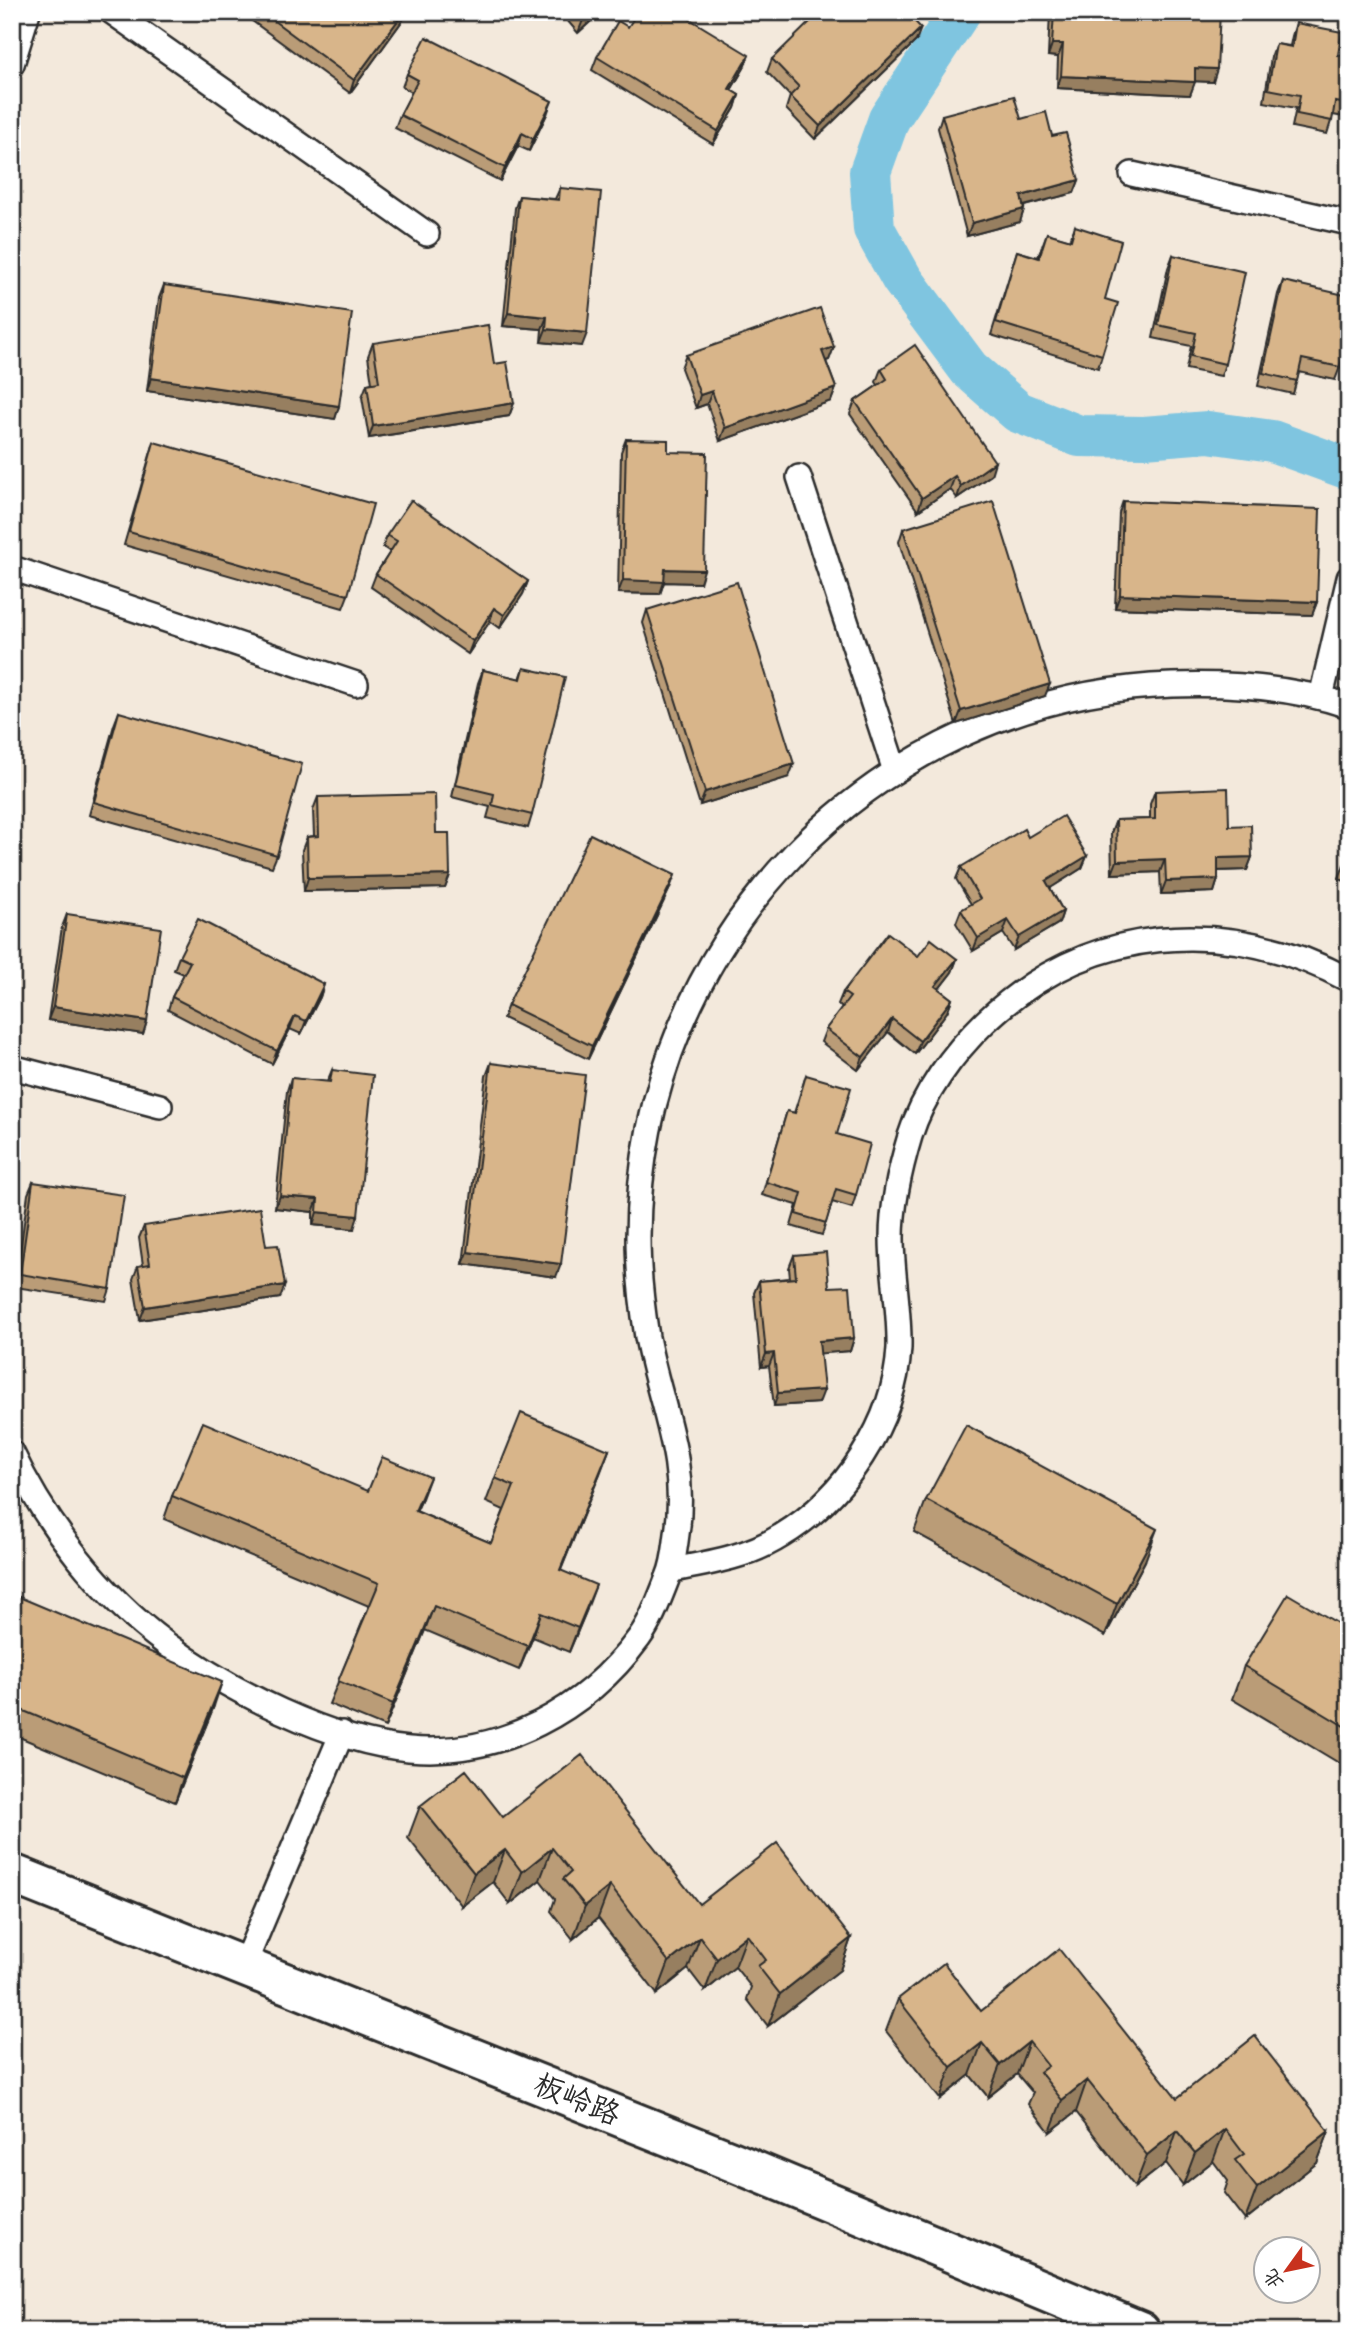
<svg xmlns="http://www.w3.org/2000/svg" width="1361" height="2343" font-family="Caveat,'LXGW WenKai TC',sans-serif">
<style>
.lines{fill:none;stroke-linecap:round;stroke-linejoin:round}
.canal{stroke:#7fc5e0;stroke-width:42}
.service-casing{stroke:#2b2b2b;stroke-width:28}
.minor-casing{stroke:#2b2b2b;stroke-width:44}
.service{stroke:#fff;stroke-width:23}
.minor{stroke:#fff;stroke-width:38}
.wall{fill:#ba9c77;stroke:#2b2b2b;stroke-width:2}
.shaded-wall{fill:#977f61;stroke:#2b2b2b;stroke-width:2}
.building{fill:#d8b58a;stroke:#2b2b2b;stroke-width:2}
.labels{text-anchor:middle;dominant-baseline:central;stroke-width:5;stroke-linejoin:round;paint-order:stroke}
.street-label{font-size:30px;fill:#2b2b2b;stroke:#fff}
</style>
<rect width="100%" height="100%" fill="#f3e9dc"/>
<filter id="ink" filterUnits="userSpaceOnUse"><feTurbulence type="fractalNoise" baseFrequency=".0143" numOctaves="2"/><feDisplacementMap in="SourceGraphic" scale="14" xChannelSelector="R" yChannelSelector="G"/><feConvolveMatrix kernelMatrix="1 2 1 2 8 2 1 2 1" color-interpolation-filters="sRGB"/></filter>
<g filter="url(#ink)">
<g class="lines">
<!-- canal -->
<polyline class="canal" points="960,12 889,119 870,172 874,229 902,279 969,369 1018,412 1079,436 1144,437 1208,432 1272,441 1349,469"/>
<defs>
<g id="service">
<polyline points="112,12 427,234"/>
<polyline points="12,64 28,12"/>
<polyline points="1132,174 1349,223"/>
<polyline points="799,477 895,771"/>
<polyline points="12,568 356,684"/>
<polyline points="1321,697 1349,578"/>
<polyline points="12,1067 160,1106"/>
<path d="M12 1453C46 1525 101 1595 165 1643 227 1690 331 1742 409 1749 501 1757 586 1710 639 1638 652 1620 660 1597 668 1577 674 1564 675 1548 677 1534 688 1459 660 1407 647 1337 642 1305 638 1269 638 1237 639 940 877 695 1172 685 1231 683 1293 687 1349 706"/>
<path d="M672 1570C709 1563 748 1557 781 1536 844 1498 895 1423 899 1348 900 1311 892 1275 892 1238 892 1203 900 1169 910 1136 923 1094 953 1053 985 1022 1088 924 1225 914 1349 980"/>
<polyline points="244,1965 342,1733"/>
</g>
<polyline id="minor" points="12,1874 736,2163 1140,2331"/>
</defs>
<!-- service casing -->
<use href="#service" class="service-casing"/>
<!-- minor casing -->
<use href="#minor" class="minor-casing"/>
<!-- service -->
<use href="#service" class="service"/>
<!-- minor -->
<use href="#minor" class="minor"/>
</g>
<!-- wall -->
<g class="wall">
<polygon points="240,12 407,12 405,17 350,93"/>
<polygon points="560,12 601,12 578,33"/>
<polygon points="1050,12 1220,12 1213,82 1195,81 1190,95 1057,88 1058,57 1048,56"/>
<polygon points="1296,23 1338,55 1349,57 1349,118 1333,115 1327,134 1292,127 1296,108 1264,102 1271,57 1276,44 1290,46 1292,36"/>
<polygon points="628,27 744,68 731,90 739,95 735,108 713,144 592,70 597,57"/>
<polygon points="916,41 815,139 786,109 790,96 767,72 772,59"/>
<polygon points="407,74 547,114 529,151 518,146 500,181 395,128 400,115 412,92 402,87"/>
<polygon points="942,115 1021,119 1052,136 1079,180 1074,193 1024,206 1024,209 1020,222 967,236 938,128"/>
<polygon points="560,188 582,346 541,342 542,329 503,326 515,208 519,196 555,199"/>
<polygon points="1075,226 1105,299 1102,355 1098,368 991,335 1017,251 1038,257 1047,233 1070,240"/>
<polygon points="1173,255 1225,364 1221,376 1186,369 1191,346 1153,338 1168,268"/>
<polygon points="1283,281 1340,367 1335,380 1299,372 1293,394 1258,386 1278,294"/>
<polygon points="164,285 339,406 335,419 147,391 159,298"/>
<polygon points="373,343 494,364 514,403 509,416 369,438 362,397 367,384 372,383 368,356"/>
<polygon points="834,347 829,360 826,361 836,388 831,401 720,441 707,404 696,408 681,368 686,355"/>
<polygon points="881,369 991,475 957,498 950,489 918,511 850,414 855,401 878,385 876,382"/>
<polygon points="626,439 668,452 700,583 664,582 660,594 618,593 621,452"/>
<polygon points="154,442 348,595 343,608 124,545 150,455"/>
<polygon points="1123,501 1317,602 1312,615 1115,608 1119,513"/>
<polygon points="903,529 1045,696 956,724 899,542"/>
<polygon points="387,535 528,581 523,594 500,628 490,621 468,654 371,587 376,574 390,552 383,547"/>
<polygon points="647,610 789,777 700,805 643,623"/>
<polygon points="524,668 532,815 528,828 487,818 490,807 452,797 478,683 483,670 520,679"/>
<polygon points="119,712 277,855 272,867 89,815 114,725"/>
<polygon points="1155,791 1229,826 1252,857 1247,870 1218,871 1218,879 1214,892 1161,894 1160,872 1112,874 1111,833 1116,820 1150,819 1150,804"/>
<polygon points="318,797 436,833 450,875 445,888 304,891 302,850 307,837 314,836 313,810"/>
<polygon points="1028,837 1087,856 1082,868 1050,888 1063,911 1059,923 1014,950 1003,933 973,951 956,923 961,910 971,904 956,879 961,867"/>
<polygon points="1349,857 1349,884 1339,878 1344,865"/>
<polygon points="670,888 588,1059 503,1018 508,1005"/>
<polygon points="67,914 147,1021 143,1034 48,1020 62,927"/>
<polygon points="918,956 957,959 952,972 939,989 952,999 947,1012 915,1054 888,1032 858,1070 821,1042 826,1029 842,1008 838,1004 843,992"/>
<polygon points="179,957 324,984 320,997 301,1034 290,1029 272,1064 168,1010 172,997 184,974 174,970"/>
<polygon points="491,1063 556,1277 463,1264 486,1076"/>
<polygon points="332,1070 354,1229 313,1225 313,1212 275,1208 287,1091 291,1078 327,1082"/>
<polygon points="806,1075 837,1134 856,1195 852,1208 832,1202 822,1235 791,1226 797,1205 762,1195 787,1111 794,1113"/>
<polygon points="33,1182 110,1289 106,1301 15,1287 28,1194"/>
<polygon points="144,1226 266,1246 280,1298 140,1320 133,1279 138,1266 143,1265 139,1238"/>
<polygon points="794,1255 829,1287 854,1338 850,1351 820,1353 819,1403 774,1406 769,1366 761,1367 754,1293 759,1281 790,1278 789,1268"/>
<polygon points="609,1450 561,1570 587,1609 569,1652 533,1637 519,1670 425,1630 385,1727 329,1704 369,1606 164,1519 172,1496 368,1491 421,1501 416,1511 491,1543 504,1510 486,1502 495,1478"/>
<polygon points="926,1500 1145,1561 1105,1636 914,1532"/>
<polygon points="12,1594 214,1706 175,1802 12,1734"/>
<polygon points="1349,1630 1349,1769 1232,1699 1244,1666"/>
<polygon points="420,1806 503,1817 699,1904 851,1938 840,1970 768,2026 747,1999 751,1987 735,1967 705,1991 688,1969 657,1994 598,1918 573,1939 551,1911 555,1899 540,1880 510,1904 493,1882 462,1906 408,1838"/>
<polygon points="898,1999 981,2011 1177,2098 1329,2131 1317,2163 1245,2220 1224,2193 1228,2181 1213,2161 1183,2185 1166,2163 1135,2187 1076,2112 1050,2132 1028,2104 1033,2093 1017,2074 988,2097 970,2075 940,2099 886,2031"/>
</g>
<!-- shaded-wall -->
<g class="shaded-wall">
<polygon points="404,12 407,12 405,17 350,93 354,80"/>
<polygon points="591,12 601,12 578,33 583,20"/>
<polygon points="921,28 916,41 815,139 820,126"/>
<polygon points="1052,44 1063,44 1058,57 1048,56"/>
<polygon points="749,55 744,68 724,102 729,89"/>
<polygon points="1195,68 1217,69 1213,82 1190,81"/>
<polygon points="1061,76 1195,82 1190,95 1057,88"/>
<polygon points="739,95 735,108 713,144 718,131"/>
<polygon points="552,101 547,114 529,151 533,139"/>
<polygon points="522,133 518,146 500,181 505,168"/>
<polygon points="1079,180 1074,193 1016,208 1021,196"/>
<polygon points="1024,209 1020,222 967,236 972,223"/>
<polygon points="508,313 547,317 542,329 503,326"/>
<polygon points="546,329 587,333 582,346 541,342"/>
<polygon points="834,347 829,360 817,364 822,351"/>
<polygon points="151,378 339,406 335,419 147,391"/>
<polygon points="836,388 831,401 720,441 725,428"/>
<polygon points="712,391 707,404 696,408 700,395"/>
<polygon points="514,403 509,416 369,438 373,426"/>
<polygon points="995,462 991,475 957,498 961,486"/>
<polygon points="955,476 950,489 918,511 922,498"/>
<polygon points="665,569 704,570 700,583 664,582 660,594 618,593 623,580"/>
<polygon points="528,581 523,594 500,628 504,615"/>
<polygon points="1120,595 1317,602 1312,615 1115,608"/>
<polygon points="494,608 490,621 468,654 473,641"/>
<polygon points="1050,684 1045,696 956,724 961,711"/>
<polygon points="794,764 789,777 700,805 705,792"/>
<polygon points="1087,856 1082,868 1041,894 1046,881"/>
<polygon points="1252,857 1247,870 1213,871 1218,858"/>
<polygon points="1165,859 1160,872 1112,874 1117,861"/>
<polygon points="450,875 445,888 304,891 308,878"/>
<polygon points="675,875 670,888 588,1059 592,1046"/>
<polygon points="1218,879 1214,892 1161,894 1166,881"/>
<polygon points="1063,911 1059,923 1014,950 1019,937"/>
<polygon points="1008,920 1003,933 973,951 978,938"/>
<polygon points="957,959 952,972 931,999 935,986"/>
<polygon points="324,984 320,997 301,1034 306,1021"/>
<polygon points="952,999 947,1012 915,1054 920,1041"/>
<polygon points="53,1007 147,1021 143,1034 48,1020"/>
<polygon points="295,1016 290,1029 272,1064 277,1051"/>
<polygon points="892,1019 888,1032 858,1070 863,1057"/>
<polygon points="280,1196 318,1199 313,1212 275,1208"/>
<polygon points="317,1212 358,1216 354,1229 313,1225"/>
<polygon points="468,1252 561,1264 556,1277 463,1264"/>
<polygon points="285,1285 280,1298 140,1320 145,1307"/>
<polygon points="854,1338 850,1351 815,1354 819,1341"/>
<polygon points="774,1353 769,1366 761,1367 766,1354"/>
<polygon points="824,1390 819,1403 774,1406 778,1393"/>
<polygon points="609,1450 600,1474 551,1594 560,1570"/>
<polygon points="430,1477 421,1501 406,1535 415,1511"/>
<polygon points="1157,1529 1145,1561 1105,1636 1117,1604"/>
<polygon points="596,1585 587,1609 569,1652 578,1628"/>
<polygon points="434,1606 425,1630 385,1727 393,1704"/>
<polygon points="541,1613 533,1637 519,1670 528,1646"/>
<polygon points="222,1682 214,1706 175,1802 183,1778"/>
<polygon points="552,1848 540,1880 510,1904 522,1872"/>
<polygon points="505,1850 493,1882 462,1906 474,1873"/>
<polygon points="610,1886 598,1918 573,1939 585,1906"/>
<polygon points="747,1935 735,1967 705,1991 717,1959"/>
<polygon points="700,1937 688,1969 657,1994 669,1962"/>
<polygon points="851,1938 840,1970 768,2026 780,1994"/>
<polygon points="1029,2042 1017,2074 988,2097 1000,2065"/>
<polygon points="982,2043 970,2075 940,2099 951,2067"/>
<polygon points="1087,2080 1076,2112 1050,2132 1062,2100"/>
<polygon points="1225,2129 1213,2161 1183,2185 1195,2153"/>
<polygon points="1177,2131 1166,2163 1135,2187 1147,2155"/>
<polygon points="1329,2131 1317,2163 1245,2220 1257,2188"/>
</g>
<!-- building -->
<g class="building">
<polygon points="262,12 404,12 354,80"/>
<polygon points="576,12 591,12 583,20"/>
<polygon points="638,12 678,12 749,55 729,89 739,95 718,131 597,57 618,21 628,27"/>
<polygon points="820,12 906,12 921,28 820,126 790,96 799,87 772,59"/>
<polygon points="1054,12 1220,12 1217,69 1195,68 1195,82 1061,76 1063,44 1052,44"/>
<polygon points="1296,23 1342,32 1338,55 1349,57 1349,104 1335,102 1332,121 1297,114 1300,95 1268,89 1276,44 1292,47"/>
<polygon points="426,37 552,101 533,139 522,133 505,168 400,115 418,80 407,74"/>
<polygon points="1014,96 1021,119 1046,112 1052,136 1066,133 1079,180 1021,196 1024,209 972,223 942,115"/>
<polygon points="560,188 601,192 587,333 546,329 547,317 508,313 519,196 559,200"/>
<polygon points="1075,226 1121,241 1105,299 1118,303 1102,355 996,322 1017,251 1039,258 1047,233 1071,240"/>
<polygon points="1173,255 1245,272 1225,364 1191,356 1196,333 1158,325"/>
<polygon points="1283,281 1349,296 1349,326 1340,367 1302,359 1297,381 1263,373"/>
<polygon points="164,285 352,313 339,406 151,378"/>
<polygon points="820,308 834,347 822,351 836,388 725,428 712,391 700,395 686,355"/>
<polygon points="488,325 494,364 507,362 514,403 373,426 367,384 379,382 373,343"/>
<polygon points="915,345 995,462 961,486 955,476 922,498 855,401 887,379 881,369"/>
<polygon points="626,439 668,440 668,452 707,453 704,570 665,569 664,582 623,580"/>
<polygon points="154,442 373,504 348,595 129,532"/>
<polygon points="411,500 528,581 504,615 494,608 473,641 376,574 397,541 387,535"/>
<polygon points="993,501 1050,684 961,711 903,529"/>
<polygon points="1123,501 1320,509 1317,602 1120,595"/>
<polygon points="737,582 794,764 705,792 647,610"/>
<polygon points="524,668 565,677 532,815 492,805 494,794 456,785 483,670 521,679"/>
<polygon points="119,712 302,764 277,855 94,802"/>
<polygon points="1228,788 1229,826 1251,825 1252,857 1218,858 1218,879 1166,881 1165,859 1117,861 1116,820 1155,819 1155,791"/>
<polygon points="435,794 436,833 449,833 450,875 308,878 307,837 319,836 318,797"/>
<polygon points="1063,816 1087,856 1046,881 1063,911 1019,937 1008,920 978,938 961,910 980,899 961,867 1024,829 1028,837"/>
<polygon points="590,834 675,875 592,1046 508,1005"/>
<polygon points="1349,857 1349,869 1344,865"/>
<polygon points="67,914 161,928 147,1021 53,1007"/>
<polygon points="198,919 324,984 306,1021 295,1016 277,1051 172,997 190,962 179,957"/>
<polygon points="888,933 918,956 931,939 957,959 935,986 952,999 920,1041 892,1019 863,1057 826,1029 850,997 843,992"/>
<polygon points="491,1063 585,1075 561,1264 468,1252"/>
<polygon points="332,1070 373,1075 358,1216 317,1212 318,1199 280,1196 291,1078 330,1082"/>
<polygon points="806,1075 851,1088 837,1134 870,1144 856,1195 836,1189 826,1223 796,1214 802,1193 766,1182 787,1111 795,1113"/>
<polygon points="33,1182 124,1195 110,1289 20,1274"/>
<polygon points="260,1208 266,1246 278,1245 285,1285 145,1307 138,1266 150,1264 144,1226"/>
<polygon points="826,1252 829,1287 850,1286 854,1338 819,1341 824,1390 778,1393 774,1353 766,1354 759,1281 796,1278 794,1255"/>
<polygon points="521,1413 609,1450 560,1570 596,1585 578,1628 541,1613 528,1646 434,1606 393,1704 338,1681 379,1583 172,1496 203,1422 368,1491 382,1457 430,1477 415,1511 491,1543 514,1486 495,1478"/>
<polygon points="966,1425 1157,1529 1117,1604 926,1500"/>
<polygon points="12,1594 222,1682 183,1778 12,1706"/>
<polygon points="1288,1594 1349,1630 1349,1729 1244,1666"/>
<polygon points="582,1755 699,1904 777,1843 851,1938 780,1994 758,1966 766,1960 747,1935 717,1959 700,1937 669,1962 610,1886 585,1906 563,1879 571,1872 552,1848 522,1872 505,1850 474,1873 420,1806 466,1770 503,1817"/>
<polygon points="1059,1949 1177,2098 1255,2036 1329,2131 1257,2188 1235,2160 1244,2154 1225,2129 1195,2153 1177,2131 1147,2155 1087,2080 1062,2100 1040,2072 1048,2066 1029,2042 1000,2065 982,2043 951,2067 898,1999 944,1963 981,2011"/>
</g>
</g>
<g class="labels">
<!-- street labels -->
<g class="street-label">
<text transform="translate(577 2099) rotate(22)">板岭路</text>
</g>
</g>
<!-- margin -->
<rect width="1361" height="2343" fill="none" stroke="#fff" stroke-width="42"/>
<rect x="21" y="21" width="1319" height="2301" fill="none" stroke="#2b2b2b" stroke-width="2.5" filter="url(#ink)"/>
<!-- north arrow -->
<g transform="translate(1287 2270) rotate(237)"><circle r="33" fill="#ffffff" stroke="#aaaaaa" stroke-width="2"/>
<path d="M0-5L12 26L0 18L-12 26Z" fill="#c8321e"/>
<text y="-10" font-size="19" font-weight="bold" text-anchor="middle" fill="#2b2b2b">北</text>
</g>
</svg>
